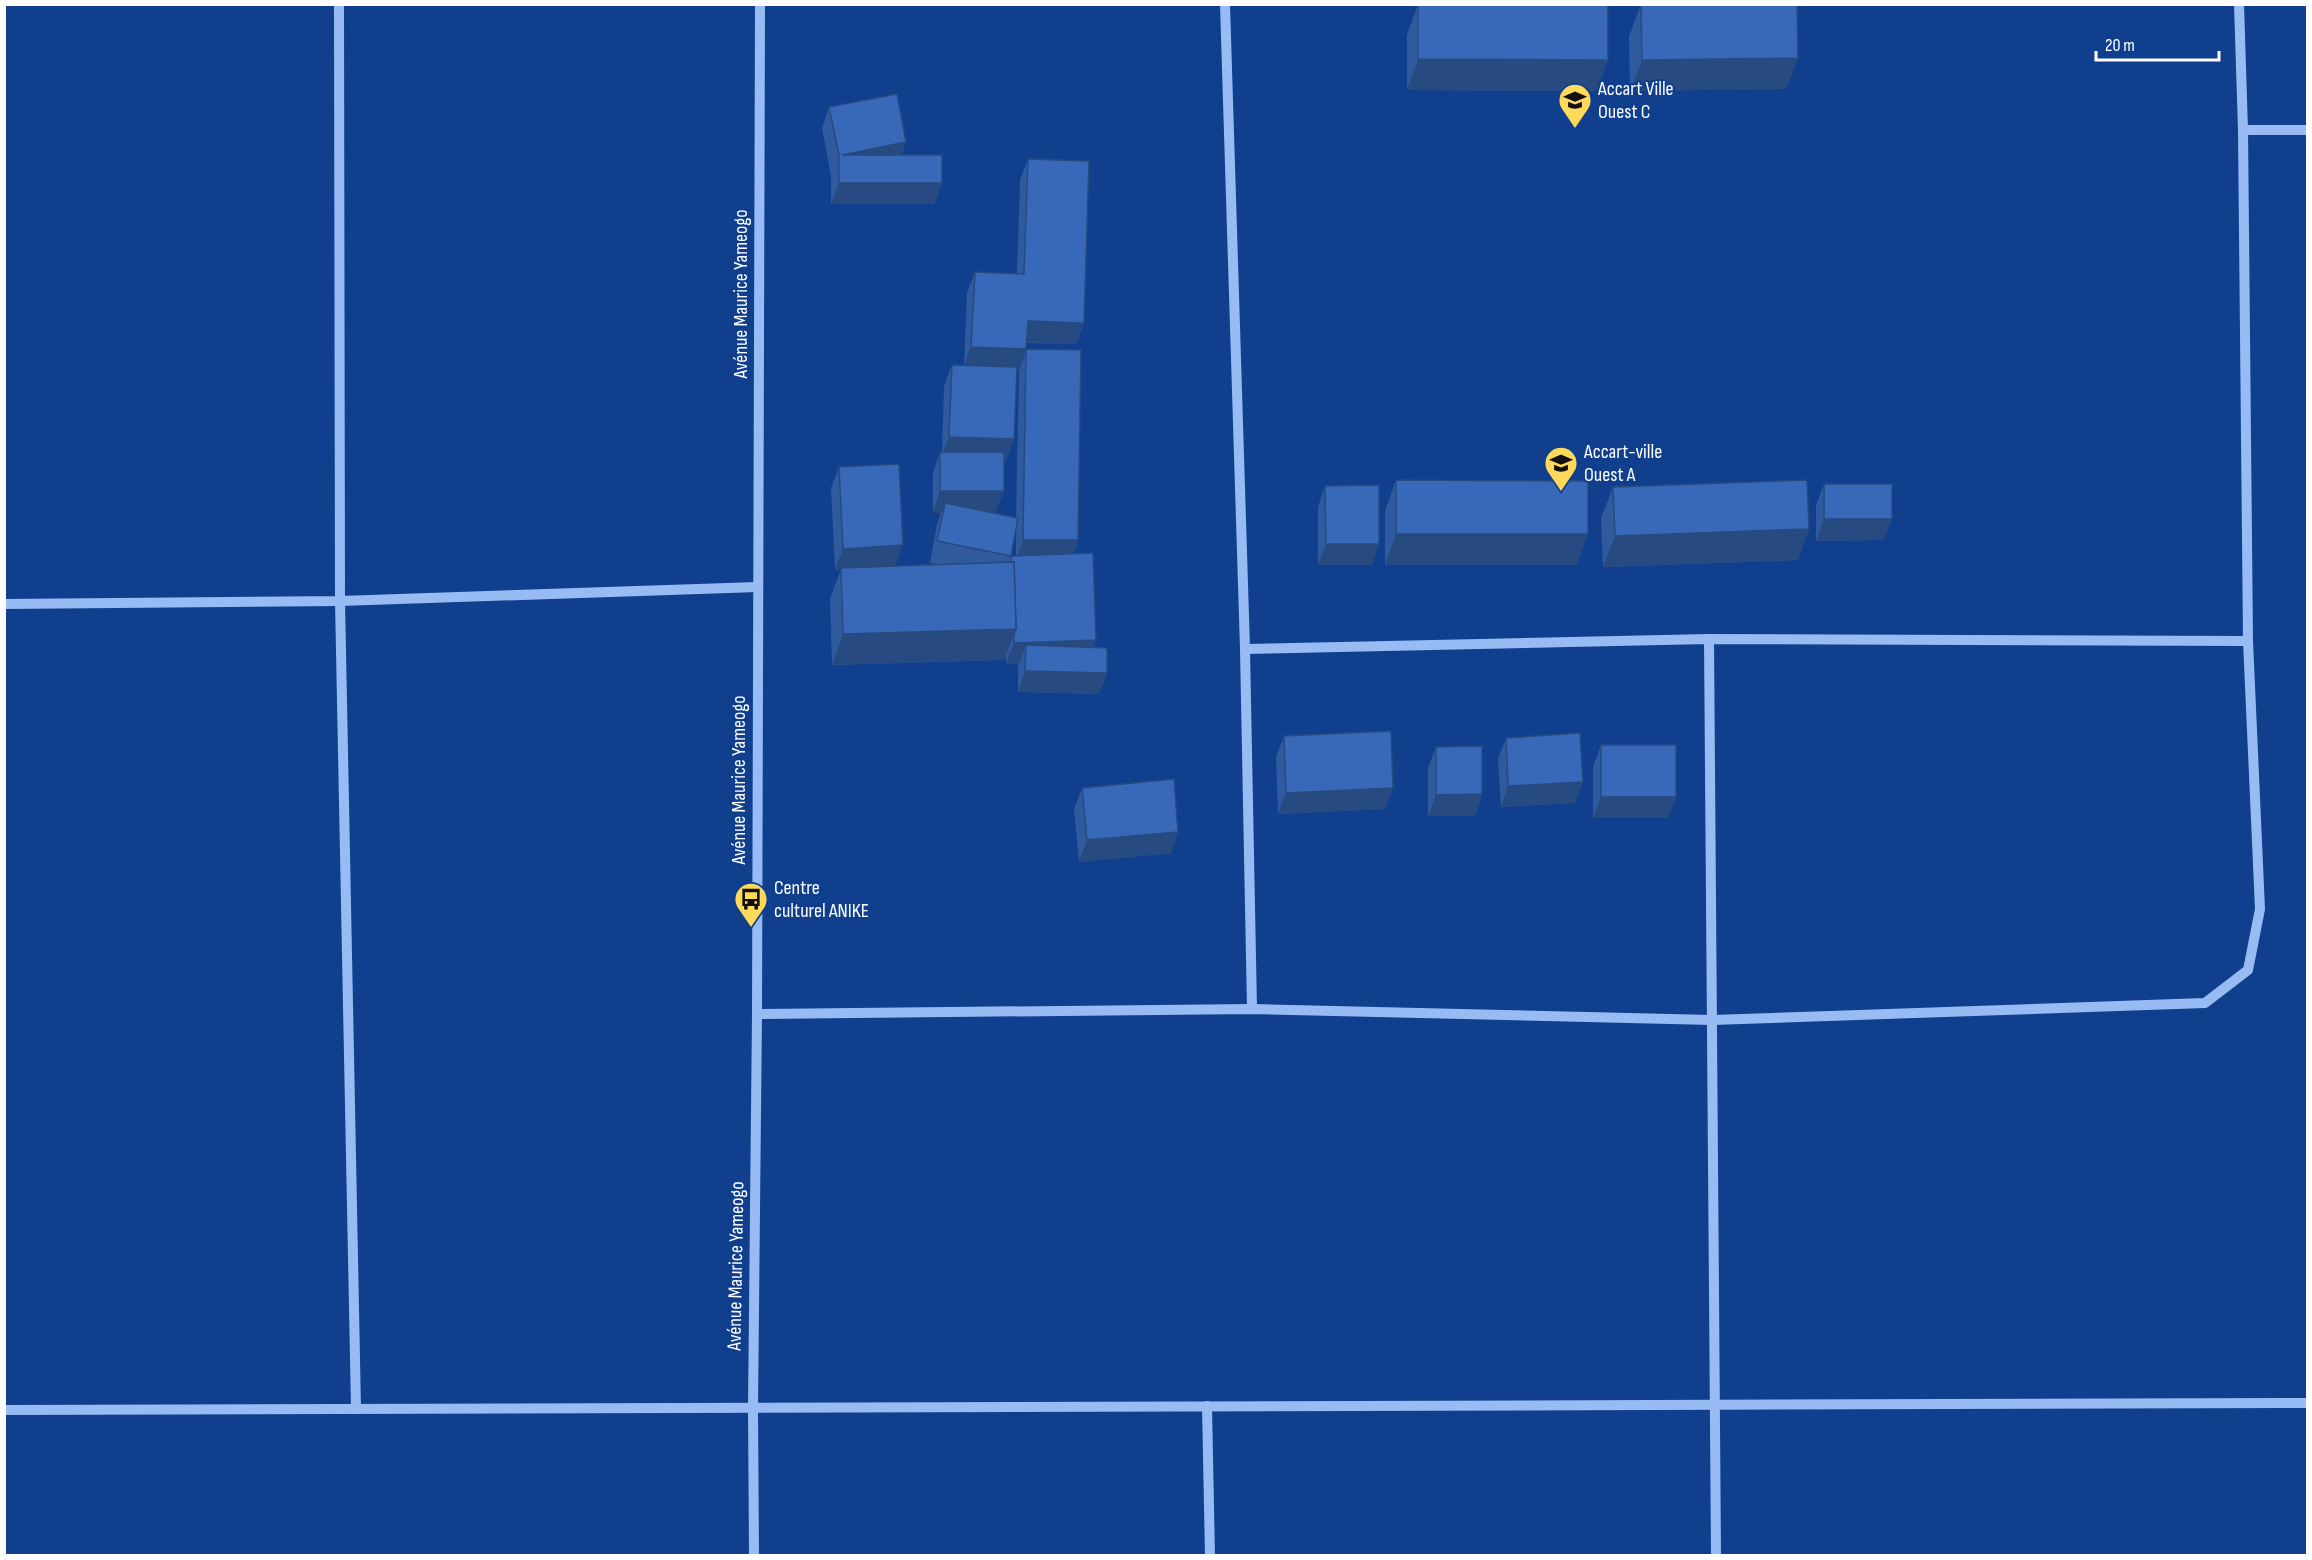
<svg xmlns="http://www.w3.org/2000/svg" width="2312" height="1560" font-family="'Sofia Sans Condensed',sans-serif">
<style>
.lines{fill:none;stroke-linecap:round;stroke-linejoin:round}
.minor{stroke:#98bbf3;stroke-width:10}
.wall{fill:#305a9e;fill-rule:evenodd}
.shaded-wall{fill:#274a81}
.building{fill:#3869b8;stroke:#274a81;stroke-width:1.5}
.labels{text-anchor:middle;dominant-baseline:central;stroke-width:4.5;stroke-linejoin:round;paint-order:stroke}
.poi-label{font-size:20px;fill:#fff;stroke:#103f8e;text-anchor:start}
.street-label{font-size:20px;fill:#fff;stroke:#103f8e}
</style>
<rect width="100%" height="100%" fill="#103f8e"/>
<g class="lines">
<!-- minor -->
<g class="minor">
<polyline points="339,4 340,601 356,1409"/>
<polyline points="1225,4 1245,649 1252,1009"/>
<polyline points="2243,130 2308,130"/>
<polyline points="4,604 340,601 758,587"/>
<polyline points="1709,639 1716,1556"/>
<polyline points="1245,649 1709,639 2248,641"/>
<polyline points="757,1014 1252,1009 1712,1020 2205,1003 2248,970 2260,909 2248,641 2243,130 2239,4"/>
<polyline points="1207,1406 1210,1556"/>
<polyline points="4,1410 2308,1403"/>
<polyline points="754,1556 753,1408 757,1014 760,4"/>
</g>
</g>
<!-- wall -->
<g class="wall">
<polygon points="1418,4 1608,60 1596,91 1407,90 1407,35"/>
<polygon points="1641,5 1798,58 1786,89 1630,91 1629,36"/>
<polygon points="829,107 942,183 934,204 831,204 831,176 822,128"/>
<path d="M1028 159 1084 323 1076 344 1027 343 1019 371 1016 370 1014 439 1006 460H1004L996 512H989L1016 517 1019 371 1026 349 1078 540 1074 553 1094 647 1107 673 1099 694 1018 692V666L1019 664H1006V656L1004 660 832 665 830 599 841 569 835 570 831 488 839 467 895 566 939 564 930 563 937 524 941 513H933V473L940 452H942L944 386 952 365H964L967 293 975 272 1017 274 1020 180ZM1016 528V556H1011L1008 562 1011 556Z"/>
<polygon points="1396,480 1577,565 1385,565 1385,511"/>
<polygon points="1824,484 1884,540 1816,541 1816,505"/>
<polygon points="1325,486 1372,565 1318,565 1318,507"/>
<polygon points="1613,487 1809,529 1798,560 1603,567 1601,518"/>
<polygon points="1284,736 1385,809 1278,814 1276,757"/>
<polygon points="1506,738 1575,803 1501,807 1498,759"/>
<polygon points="1601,745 1676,797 1668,818 1593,818 1593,767"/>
<polygon points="1436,747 1482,794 1475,816 1428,816 1428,768"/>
<polygon points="1082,788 1178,832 1171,853 1079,862 1074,809"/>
</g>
<!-- shaded-wall -->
<g class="shaded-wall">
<polygon points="1798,58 1786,89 1630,91 1642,60"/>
<polygon points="1418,59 1608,60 1596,91 1407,90"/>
<polygon points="906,142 899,163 842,155"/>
<polygon points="839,183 942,183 934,204 831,204"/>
<polygon points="1028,321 1084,323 1076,344 1020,342"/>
<polygon points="971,347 1026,349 1019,371 963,368"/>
<polygon points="949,437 1014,439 1006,460 941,458"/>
<polygon points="940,491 1004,491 996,512 943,513 945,503 941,513 933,513"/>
<polygon points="1824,519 1892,519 1884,540 1816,541"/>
<polygon points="1809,529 1798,560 1603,567 1615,536"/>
<polygon points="1396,534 1588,534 1577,565 1385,565"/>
<polygon points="1023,540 1078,540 1071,561 1016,561"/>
<polygon points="1326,544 1379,544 1372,565 1318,565"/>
<polygon points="903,545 895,566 835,570 843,549"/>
<polygon points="1016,629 1004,660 832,665 843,634"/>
<polygon points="1096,640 1089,661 1026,645 1019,664 1006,664 1014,643"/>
<polygon points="1025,671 1107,673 1099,694 1018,692"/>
<polygon points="1583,782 1575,803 1501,807 1508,786"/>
<polygon points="1393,788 1385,809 1278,814 1286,793"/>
<polygon points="1482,794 1475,816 1428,816 1436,795"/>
<polygon points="1601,797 1676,797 1668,818 1593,818"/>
<polygon points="1178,832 1171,853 1079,862 1087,840"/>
</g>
<!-- building -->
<g class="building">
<polygon points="1418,4 1608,4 1608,60 1418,59"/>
<polygon points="1689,4 1797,4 1798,58 1642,60 1641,5"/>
<polygon points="897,94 906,142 842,155 942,155 942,183 839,183 839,155 829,107"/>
<polygon points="1028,159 1089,161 1084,323 1028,321 1026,349 971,347 975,272 1024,274"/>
<polygon points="1026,349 1081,350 1078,540 1023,540"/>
<polygon points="952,365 1017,367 1014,439 949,437"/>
<rect x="940" y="452" width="64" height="39"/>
<polygon points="899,464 903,545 843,549 839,467"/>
<polygon points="1396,480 1588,481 1588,534 1396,534"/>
<polygon points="1807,480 1809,529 1615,536 1613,487"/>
<rect x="1824" y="484" width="68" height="35"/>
<polygon points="1379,485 1379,544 1326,544 1325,486"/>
<polygon points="945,503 1018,518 1011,556 937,541"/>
<polygon points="1093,553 1096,640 1014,643 1014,635 1016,629 1014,562 1011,562 1011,556"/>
<polygon points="1014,562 1016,629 843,634 841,568"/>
<polygon points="1026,645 1107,648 1107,673 1025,671"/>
<polygon points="1391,731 1393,788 1286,793 1284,736"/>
<polygon points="1580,733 1583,782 1508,786 1506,738"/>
<rect x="1601" y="745" width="75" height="52"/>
<polygon points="1482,746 1482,794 1436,795 1436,747"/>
<polygon points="1174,779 1178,832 1087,840 1082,788"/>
</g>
<!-- icons -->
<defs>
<symbol id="school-pin" viewBox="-11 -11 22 30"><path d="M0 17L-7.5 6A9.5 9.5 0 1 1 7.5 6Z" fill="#ffd959" stroke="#103f8e"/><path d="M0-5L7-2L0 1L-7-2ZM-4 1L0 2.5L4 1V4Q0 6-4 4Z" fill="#111"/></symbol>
<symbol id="bus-pin" viewBox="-11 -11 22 30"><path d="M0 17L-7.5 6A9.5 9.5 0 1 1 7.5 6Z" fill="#ffd959" stroke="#103f8e"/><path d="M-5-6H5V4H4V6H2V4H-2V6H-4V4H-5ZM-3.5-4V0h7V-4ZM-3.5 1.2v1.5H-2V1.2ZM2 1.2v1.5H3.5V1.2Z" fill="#111"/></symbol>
</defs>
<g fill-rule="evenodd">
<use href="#school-pin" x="1556" y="81" width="38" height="52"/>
<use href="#school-pin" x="1542" y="444" width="38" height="52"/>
<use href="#bus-pin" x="732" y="880" width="38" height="52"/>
</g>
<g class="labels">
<!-- poi labels -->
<g class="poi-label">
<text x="1598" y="89">Accart Ville<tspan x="1598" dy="23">Ouest C</tspan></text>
<text x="1584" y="452">Accart-ville<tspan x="1584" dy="23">Ouest A</tspan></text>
<text x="774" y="888">Centre<tspan x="774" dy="23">culturel ANIKE</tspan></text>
</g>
<!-- street labels -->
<g class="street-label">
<text transform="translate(741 294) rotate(-90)">Avénue Maurice Yameogo</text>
<text transform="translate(739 780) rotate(-90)">Avénue Maurice Yameogo</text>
<text transform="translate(736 1266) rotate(-89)">Avénue Maurice Yameogo</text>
</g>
</g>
<!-- border -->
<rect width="2312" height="1560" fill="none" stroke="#ffffff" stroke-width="12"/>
<!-- scale -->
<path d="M2096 51v9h123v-9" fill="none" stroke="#ffffff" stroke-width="3"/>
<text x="2105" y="51" font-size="18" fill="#ffffff" stroke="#103f8e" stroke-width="4.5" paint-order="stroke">20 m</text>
</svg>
